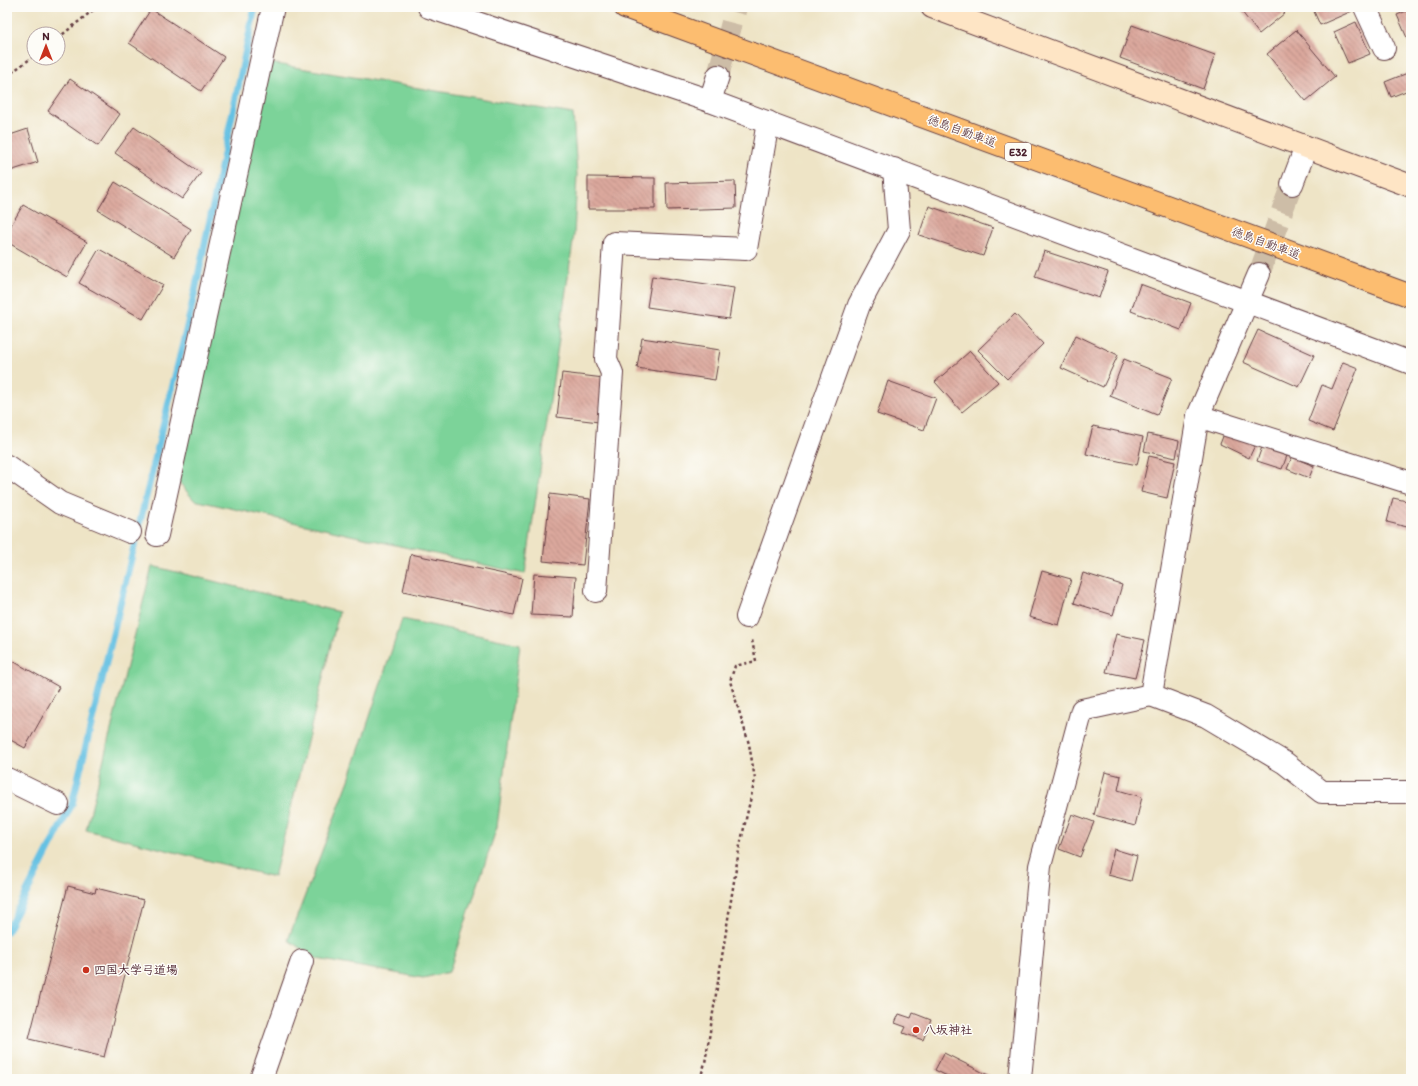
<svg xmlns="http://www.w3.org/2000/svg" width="1418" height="1086" font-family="Itim,'Klee One',sans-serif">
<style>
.garden{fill:#7cd399;stroke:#637962}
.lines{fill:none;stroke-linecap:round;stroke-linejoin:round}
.stream{stroke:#65c1e3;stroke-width:7}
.building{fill:url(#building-back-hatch)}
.street-tunnel{stroke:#cdbda7;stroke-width:22;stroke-dasharray:22 11;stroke-linecap:butt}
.street-casing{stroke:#633d42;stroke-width:24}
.secondary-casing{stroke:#633d42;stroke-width:24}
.highway-casing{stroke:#633d42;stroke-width:24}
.path{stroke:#633d42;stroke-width:2.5;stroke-dasharray:3 3;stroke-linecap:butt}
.street{stroke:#fff;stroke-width:22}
.secondary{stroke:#fee5c5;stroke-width:22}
.highway{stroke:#fcbd6f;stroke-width:22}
.poi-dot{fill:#c8321e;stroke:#fdfcf7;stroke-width:1.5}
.labels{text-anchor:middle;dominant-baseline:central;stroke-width:3;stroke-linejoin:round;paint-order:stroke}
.shield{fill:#fdfcf7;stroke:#806168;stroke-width:1}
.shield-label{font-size:11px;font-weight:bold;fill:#4a1f2b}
.street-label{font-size:12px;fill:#4a1f2b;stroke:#fdfcf7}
.poi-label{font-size:12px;font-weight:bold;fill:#4a1f2b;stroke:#fdfcf7;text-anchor:start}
</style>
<defs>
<pattern id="building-back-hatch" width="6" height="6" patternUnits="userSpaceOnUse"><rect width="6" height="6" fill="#dba89d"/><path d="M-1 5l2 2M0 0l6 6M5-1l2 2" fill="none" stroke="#b48880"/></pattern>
</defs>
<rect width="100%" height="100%" fill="#fdfcf7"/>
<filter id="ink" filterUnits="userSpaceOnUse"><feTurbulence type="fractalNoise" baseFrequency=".025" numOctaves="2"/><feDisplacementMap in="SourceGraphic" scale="8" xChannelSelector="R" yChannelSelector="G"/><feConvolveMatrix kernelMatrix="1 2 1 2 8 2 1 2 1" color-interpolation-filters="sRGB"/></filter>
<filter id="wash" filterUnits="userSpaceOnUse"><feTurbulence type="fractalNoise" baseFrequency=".012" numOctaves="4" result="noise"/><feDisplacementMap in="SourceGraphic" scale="16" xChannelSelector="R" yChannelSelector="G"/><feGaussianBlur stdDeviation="0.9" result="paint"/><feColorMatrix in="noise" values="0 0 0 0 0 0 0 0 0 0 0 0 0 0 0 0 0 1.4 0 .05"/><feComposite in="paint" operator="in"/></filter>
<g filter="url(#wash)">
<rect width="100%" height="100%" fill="#eee4c6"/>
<!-- garden -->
<g class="garden">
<polygon points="270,63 573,114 577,175 574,235 525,574 194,500 178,481"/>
<polygon points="152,566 339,612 274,877 86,830"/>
<polygon points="402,619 520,644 497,827 449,972 423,978 317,959 288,940 349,780"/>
</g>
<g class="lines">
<!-- stream -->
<polyline class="stream" points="7,931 72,804 190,314 255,7"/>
</g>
<g id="blocks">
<!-- building -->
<g class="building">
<polygon points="1238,7 1280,7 1285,13 1259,34"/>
<polygon points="1312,7 1350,7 1352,11 1320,25"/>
<polygon points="151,9 224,57 201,91 129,43"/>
<polygon points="1411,9 1411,39 1408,40 1397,15"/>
<polygon points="1356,22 1370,54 1348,63 1334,32"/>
<polygon points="1132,25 1215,55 1203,89 1120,58"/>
<polygon points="1296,30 1335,77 1306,101 1267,54"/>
<polygon points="1410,72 1411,89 1391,97 1385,82"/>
<polygon points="70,79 120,114 98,146 48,111"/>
<polygon points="134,127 201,173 182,199 115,153"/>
<polygon points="28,129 38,162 7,172 7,136"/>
<polygon points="588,177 655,178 655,209 588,209"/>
<polygon points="735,181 736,208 667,210 666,183"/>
<polygon points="115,182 191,229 174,257 98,210"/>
<polygon points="23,205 87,242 67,277 7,242 7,232"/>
<polygon points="929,206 993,228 983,256 919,235"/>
<polygon points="99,249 163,285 143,319 79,283"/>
<polygon points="1044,251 1108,272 1099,298 1035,277"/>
<polygon points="652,276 734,288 729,319 647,307"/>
<polygon points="1140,284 1191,303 1181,330 1131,311"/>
<polygon points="1015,314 1043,344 1007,379 978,350"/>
<polygon points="1258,330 1314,355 1299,387 1243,362"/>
<polygon points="1076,335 1118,355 1103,387 1061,368"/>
<polygon points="642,338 720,350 715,380 637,368"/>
<polygon points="970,351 998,382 962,412 935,382"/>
<polygon points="1124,359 1172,378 1157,415 1110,396"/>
<polygon points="1343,362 1358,368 1333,431 1308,421 1322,385 1332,389"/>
<polygon points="562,373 604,378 599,422 557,417"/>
<polygon points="888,381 936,398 924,430 877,414"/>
<polygon points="1093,426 1143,437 1137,465 1086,454"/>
<polygon points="1226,429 1256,443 1249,458 1220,444"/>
<polygon points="1148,434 1179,441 1176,458 1144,451"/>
<polygon points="1263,444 1288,453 1282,469 1257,461"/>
<polygon points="1149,456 1175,462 1167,498 1141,492"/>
<polygon points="1292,457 1314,466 1309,478 1287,469"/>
<polygon points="550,494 590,499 583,565 543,561"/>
<polygon points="1393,498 1411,502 1411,528 1387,522"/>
<polygon points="411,554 522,578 514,615 403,591"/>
<polygon points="1042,571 1071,579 1059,625 1029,617"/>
<polygon points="1083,573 1122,585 1113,615 1074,603"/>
<polygon points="534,574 576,577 573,617 531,615"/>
<polygon points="1116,634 1145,640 1135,678 1106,672"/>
<polygon points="11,660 59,687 25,748 7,738 7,663 9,664"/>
<polygon points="1105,772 1121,776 1118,790 1142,797 1135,826 1094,815"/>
<polygon points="1072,814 1094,822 1080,857 1059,849"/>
<polygon points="1114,849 1137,856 1131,881 1108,875"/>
<polygon points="68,886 95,893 96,888 144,900 104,1057 29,1039"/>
<polygon points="913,1013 931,1020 923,1040 903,1033 906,1027 895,1023 899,1014 911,1018"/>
<polygon points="944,1053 990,1076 988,1079 953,1079 935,1070"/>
</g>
</g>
</g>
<g filter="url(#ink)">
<use href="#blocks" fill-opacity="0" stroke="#633d42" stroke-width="1"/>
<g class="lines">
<!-- street-tunnel -->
<g class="street-tunnel">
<polyline points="718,76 736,7"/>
<polyline points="1259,274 1292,184"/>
</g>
<defs>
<g id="street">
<polyline points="429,7 710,101 1411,363"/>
<polyline points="1365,7 1384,48"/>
<polyline points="710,101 718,76"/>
<polyline points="1292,184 1306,147"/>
<polyline points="1198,416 1411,483"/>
<polyline points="7,466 60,503 130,532"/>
<polyline points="157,535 273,7"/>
<polyline points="596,591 612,373 606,359 614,243 746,249 768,122"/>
<polyline points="747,617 859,305 899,230 894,169"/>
<polyline points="1151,695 1206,716 1285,763 1322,792 1411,792"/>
<polyline points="7,779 58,804"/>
<polyline points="261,1079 302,961"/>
<polyline points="1020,1079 1040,866 1082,710 1151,695 1198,416 1259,274"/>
</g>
<polyline id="secondary" points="932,7 1411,186"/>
<polyline id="highway" points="625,7 1411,296"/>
</defs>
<!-- street casing -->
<use href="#street" class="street-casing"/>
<!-- secondary casing -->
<use href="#secondary" class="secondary-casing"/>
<!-- highway casing -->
<use href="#highway" class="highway-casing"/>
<!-- path -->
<g class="path">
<polyline points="58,38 97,7"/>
<polyline points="7,76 34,56"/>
<polyline points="700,1079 705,1063 739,850 755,779 749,744 730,681 735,666 756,661 752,640"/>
</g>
<!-- street -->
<use href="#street" class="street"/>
<!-- secondary -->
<use href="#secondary" class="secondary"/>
<!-- highway -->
<use href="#highway" class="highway"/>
</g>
</g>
<!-- markers -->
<g class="poi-dot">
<circle cx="86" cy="970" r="4"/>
<circle cx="916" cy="1030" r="4"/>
</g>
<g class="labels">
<!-- shield labels -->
<rect class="shield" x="1005" y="143" width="26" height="18" rx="3"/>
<g class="shield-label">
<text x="1018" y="152">E32</text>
</g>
<!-- street labels -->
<g class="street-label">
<text transform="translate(962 131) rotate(20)">徳島自動車道</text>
<text transform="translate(1266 243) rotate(20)">徳島自動車道</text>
</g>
<!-- poi labels -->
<g class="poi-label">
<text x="94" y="970">四国大学弓道場</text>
<text x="924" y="1030">八坂神社</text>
</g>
</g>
<!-- margin -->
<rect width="1418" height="1086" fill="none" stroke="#fdfcf7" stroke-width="24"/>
<!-- north arrow -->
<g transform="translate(46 46)"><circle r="19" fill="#fdfcf7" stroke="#b5a4a5"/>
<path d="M0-3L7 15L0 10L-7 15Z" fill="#c8321e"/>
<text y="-6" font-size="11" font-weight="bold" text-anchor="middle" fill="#4a1f2b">N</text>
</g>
</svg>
